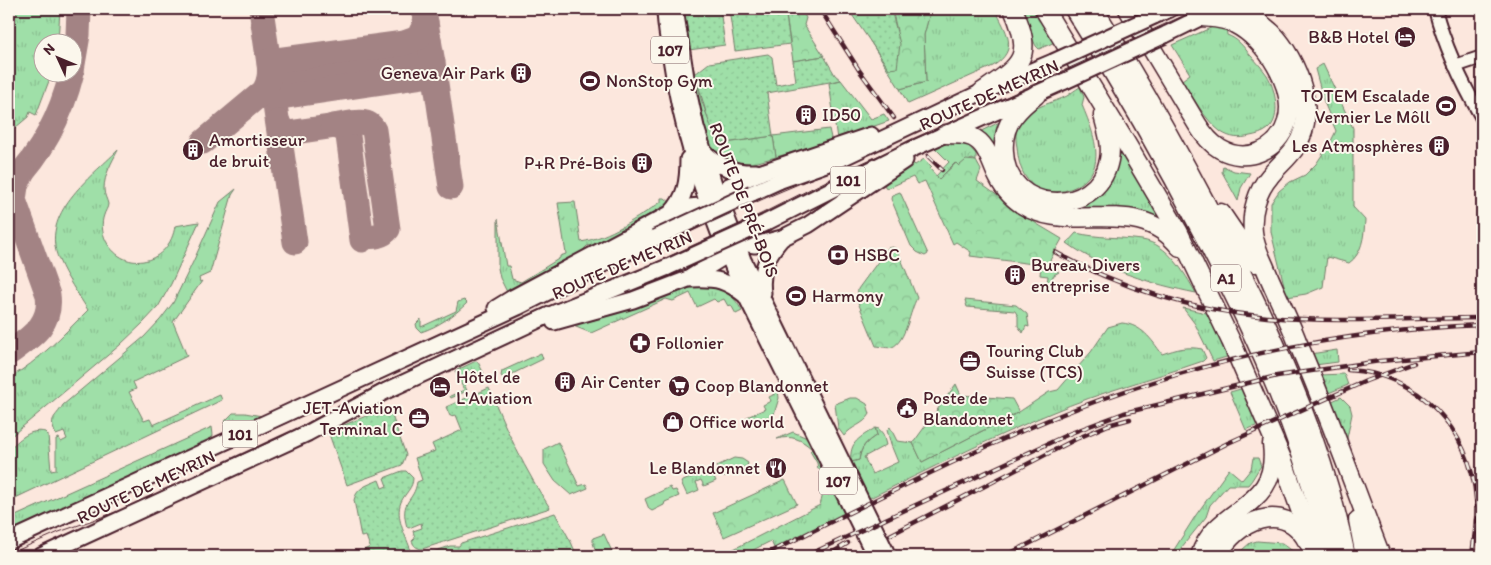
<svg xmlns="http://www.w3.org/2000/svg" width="1491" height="565" viewBox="0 0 1491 565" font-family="Itim,sans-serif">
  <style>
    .grass { fill: url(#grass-tufts); stroke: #747f6a }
    .forest { fill: url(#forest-crowns); stroke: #747f6a }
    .garden { fill: url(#garden-dots); stroke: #747f6a }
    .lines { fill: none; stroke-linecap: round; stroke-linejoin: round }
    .taxiway { stroke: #a38384; stroke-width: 25 }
    .tertiary-casing { stroke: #4a1f2b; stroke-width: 16 }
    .primary-casing { stroke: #4a1f2b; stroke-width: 19 }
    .motorway-casing { stroke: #4a1f2b; stroke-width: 21 }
    .tertiary { stroke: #fbf7ec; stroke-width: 12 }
    .primary { stroke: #fbf7ec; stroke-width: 15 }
    .motorway { stroke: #fbf7ec; stroke-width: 18 }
    .tram { stroke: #4a1f2b; stroke-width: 1 }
    .rail-casing { stroke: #4a1f2b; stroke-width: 4.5 }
    .rail { stroke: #fbf7ec; stroke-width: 2.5; stroke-dasharray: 8; stroke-linecap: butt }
    .primary-bridge-casing { stroke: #4a1f2b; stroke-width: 19; stroke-linecap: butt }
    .primary-bridge { stroke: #fbf7ec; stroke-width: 15 }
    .labels { text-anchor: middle; stroke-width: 4; stroke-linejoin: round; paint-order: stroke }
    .shield { fill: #fbf7ec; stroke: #7f6065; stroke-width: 1 }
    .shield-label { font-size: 16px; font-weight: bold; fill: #4a1f2b }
    .poi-label { font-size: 18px; fill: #4a1f2b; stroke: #fbf7ec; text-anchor: start }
    .street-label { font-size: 18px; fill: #4a1f2b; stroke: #fbf7ec }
  </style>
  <defs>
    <pattern id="grass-tufts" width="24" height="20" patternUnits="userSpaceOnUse" patternTransform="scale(1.25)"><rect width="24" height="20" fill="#9fdfa8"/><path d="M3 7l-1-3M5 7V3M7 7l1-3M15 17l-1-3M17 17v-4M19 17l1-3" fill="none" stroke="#8abf91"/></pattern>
    <pattern id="forest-crowns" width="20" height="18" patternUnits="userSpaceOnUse" patternTransform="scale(1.25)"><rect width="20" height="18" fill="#9fdfa8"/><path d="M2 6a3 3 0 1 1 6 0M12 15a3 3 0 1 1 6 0" fill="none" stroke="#8abf91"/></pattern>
    <pattern id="garden-dots" width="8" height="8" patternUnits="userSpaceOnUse" patternTransform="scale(1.25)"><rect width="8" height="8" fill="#9fdfa8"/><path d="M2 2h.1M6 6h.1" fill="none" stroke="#8abf91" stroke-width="1.8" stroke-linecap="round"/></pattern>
  </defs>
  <rect width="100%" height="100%" fill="#fce7dd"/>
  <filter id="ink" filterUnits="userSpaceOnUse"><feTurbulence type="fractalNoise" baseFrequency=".02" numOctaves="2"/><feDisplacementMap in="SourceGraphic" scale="10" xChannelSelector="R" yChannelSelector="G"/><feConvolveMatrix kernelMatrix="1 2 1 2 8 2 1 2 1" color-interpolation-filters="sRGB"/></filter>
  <g filter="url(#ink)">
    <!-- grass -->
    <g class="grass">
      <path d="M9,9h51l-2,33h-16v30l10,1 -16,42 -6,-3 -2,5 -19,16z"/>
      <path d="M931,9h64c11,23 25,40 -2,57l-85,38 -8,-15 26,-7 -2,-47z"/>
      <path d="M1018,9h17l20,33 -16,7 -3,-3z"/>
      <path d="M1215,26h11l1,9c11,4 16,11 23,20 6,6 12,13 17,20 8,13 15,43 1,54 -5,4 -12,6 -18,7 -10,3 -20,2 -29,-4 -17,-13 -28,-35 -39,-52l8,-6 -18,-29z"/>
      <path d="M1323,64l30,64v79l12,13c-1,17 -3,34 -16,43l-22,-6 -4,30 -17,7 -19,3 -16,-65v-29l8,-12 11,-9 15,-7 11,-11 14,-21 6,-12 -12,-29 -9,-33z"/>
      <path d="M841,80l30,39 13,-5 5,7 -52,18 -8,-56z"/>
      <path d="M1080,87l4,10 -2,8c7,17 17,40 13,59 -6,27 -52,39 -68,15 -7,-9 -9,-21 -10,-32 -2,-11 -2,-20 6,-29 10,-12 30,-15 44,-22 4,-3 8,-6 13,-9z"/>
      <path d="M1008,118c-7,13 -10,26 -7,41 11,70 114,62 112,-17l4,-1 50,84 -2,2c-10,-6 -20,-12 -31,-14 -34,-6 -71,7 -103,-9 -34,-16 -29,-50 -56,-70z"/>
      <path d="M829,129l2,9 -2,4 -53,15 -3,-21z"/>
      <path d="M953,142l13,1 10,11v7l-4,-2 -13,7 -4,-3 -16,16 -3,-3 13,-14 -14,-14 9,-4z"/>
      <path d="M118,150c-6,12 -14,25 -14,39 0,6 3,10 4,15 0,4 -3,7 -4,11 -3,8 -2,18 2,26 19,35 64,22 69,-15l24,-4 -28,62 -13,23 -15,16 -23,22 -111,93v-60c30,-17 54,-43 79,-68 -10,-16 -22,-33 -29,-50 -20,-46 31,-82 59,-110z"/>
      <path d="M1223,166l11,5 16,2 -9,15 -3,13 -16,-29z"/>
      <path d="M236,189l-4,6 -22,78 -11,5 1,4 2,-1 -29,41 14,34 -54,26 3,7 -7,3 15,29 6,-2 3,6 67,-30 2,5 -213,101v-52c10,-9 21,-21 36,-17l3,3 3,36 5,-1v-31l3,-1 2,4 6,-3 -3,-7 -8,3c-8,-18 -1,-16 7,-30l81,-68 16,-17 13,-17 20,-41 27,-60z"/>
      <path d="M900,192l28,62 -3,2 -8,-4 -6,-6 -20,-47 1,-4z"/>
      <path d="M661,198h4l6,5 -7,7 -2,-3 -63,37 -12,2 -8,8 -72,38 -7,-14 -2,-10v-49l8,47h3l3,13 9,3 39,-24v-2l6,-2 -8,-51 17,-1 6,40c29,-5 56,-24 80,-40z"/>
      <path d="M1076,233c22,5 44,4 66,7 26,4 42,32 54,53 -44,-9 -92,-23 -129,-50z"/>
      <path d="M711,284c15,6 24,13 31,27l-6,3 -5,-9 -3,1 -4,-7 -7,3 -3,-3 -17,8 -7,-14 -17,8 -7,-2 -75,34 -20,-8 129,-40z"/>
      <path d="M464,300l3,3c-12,12 -30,24 -46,29l-4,-4 -1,-4 5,-5v8l35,-16 2,-9z"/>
      <path d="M965,300l51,5 11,9 2,13 -3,-1 -3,7 -5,-7v-10l-3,-5 -48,-4z"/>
      <path d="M1183,308l28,6 19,42 -17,5 -18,-37z"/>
      <path d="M1122,323c20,2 29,16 40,31 15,-5 25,-8 40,-5l4,9 -3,3c-51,18 -103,31 -152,52 -62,26 -122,56 -183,86l-18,-34 1,-3 8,-2c2,-13 7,-18 18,-25l-2,-7 4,1 4,5 3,11 -22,12 8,17 26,-12 -7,-17 -4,-15 3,-3 7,14 16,2 9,19 97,-50 30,-20 9,-2 33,-38 17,-25z"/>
      <path d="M1337,350l1,12 -23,3 -5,-11z"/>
      <path d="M541,353l2,6 -39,19 -3,-2 1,-5z"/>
      <path d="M476,361l2,1 6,12 -20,9 3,8 -16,7 -1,-2 14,-6 -9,-19z"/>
      <path d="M1344,374l4,11 -22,9 -7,-19z"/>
      <path d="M1244,388l14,37 -12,5 -16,-38z"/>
      <path d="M775,389l3,1 1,8 -5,16 -24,11 -3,-8 18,-8 -2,-4 8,-4 -2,-4 4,-2z"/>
      <path d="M1341,397l9,9 2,8 -6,29 -16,-41z"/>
      <path d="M233,413h12l17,3 2,2 -33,14 -5,-3 -2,-7z"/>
      <path d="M212,427l1,8 -3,7 -201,94v-17z"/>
      <path d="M793,432l12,5 7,9 32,67 -70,35 -3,-7 -30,15h-21l100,-51c4,-12 4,-23 1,-35l-3,-1 -1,-6 -7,-12 2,-2c-11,-10 -20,-14 -35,-10z"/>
      <path d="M558,442l21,44 7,-2 2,4 -17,7 -16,-14 -11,-17v-15z"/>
      <path d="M734,458l8,1 6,4 -1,3 -24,11 -6,-11z"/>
      <path d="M1253,458h5l3,8c-5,6 -8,14 -13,19h-20l-18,20 -4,12 -29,36v3h-7l26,-41 33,-46 13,11 9,-11z"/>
      <path d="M710,469l6,12 -12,5 -3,-6 -5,2 3,8 -12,5 -6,-13z"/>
      <path d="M670,487l2,4 4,-1 3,6 -14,6 -1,3 -12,6 -3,-2 -4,-10z"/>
      <path d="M604,534l10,22h-16l-1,-1 -4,-12v-5z"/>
      <path d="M1257,541l25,2 17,13h-64l15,-13z"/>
    </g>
    <!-- forest -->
    <g class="forest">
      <path d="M785,9h16l5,9 -2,7 20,31 -31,5z"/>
      <path d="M892,9h39l-7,26 2,47 -26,7 -30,-48 27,-10z"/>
      <path d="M689,50l13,52 16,42 55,-8 3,21 -29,8 -17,-1 -15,-11 -7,-12 -4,-13z"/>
      <path d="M924,159l8,8 -2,2 9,10 17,-16 3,3 7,-6 10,1 5,9 -4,11 60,43 25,15 -13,23 4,7 6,3 -5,3 -7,11 1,-10 -8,-1 1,-10 -71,-9 1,-4 -15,-10 -3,2 -28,-63 -8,3 -4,-7 -27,12 -3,-8 29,-19 3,3z"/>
      <path d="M892,247l5,2 20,49c-7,12 -11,44 -25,49 -4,2 -11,-1 -16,-1l-19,-46 1,-11 30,-41z"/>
      <path d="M956,384l5,11 51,4 7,13 -97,50 -9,-19z"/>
      <path d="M850,398h7l10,6 3,10c-6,11 -19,12 -26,22l-6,-8 -3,-24z"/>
      <path d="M875,428l2,7c-11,7 -16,11 -18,25l-8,2c-2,-21 9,-24 24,-34z"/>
      <path d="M785,480l12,24 -73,33 -11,-24z"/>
    </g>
    <!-- garden -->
    <g class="garden">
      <path d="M684,9h36l5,36 -36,5z"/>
      <path d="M729,9h56l5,35 -55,7z"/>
      <path d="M848,9h43l9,35 -3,24 -8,1z"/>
      <path d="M768,54l4,3 4,28 20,-4 -3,-20 31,-5 11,19 6,5 -74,13 6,43 -55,8 -10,-25 -13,-45 14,-11z"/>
      <path d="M489,388c17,42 36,82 61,120l-128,41c-6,-1 -8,-3 -10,-8l3,-3 -2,-7 9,-3 -1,-5 -12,5 -2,-1c-8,-28 7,-24 10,-45l5,-2 -7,-22 20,-7 -3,-7 30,-14 -6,-15 -6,1 -4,-9z"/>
      <path d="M378,411l2,5 11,-3 15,42 -4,10 -55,20 -18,-51 13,-8z"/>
      <path d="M402,471h4l7,7c0,10 -8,15 -12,24 -6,15 4,32 9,46l-1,4 -4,4h-39l-2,-6 6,-3 -4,-11 -5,1 -7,-37c3,-13 14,-15 25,-20l3,8 5,-2 -3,-8z"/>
      <path d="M555,513l16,29 6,14h-156l29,-10h9l2,-3z"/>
    </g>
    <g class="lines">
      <!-- taxiway -->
      <g class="taxiway">
        <path d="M261,9l34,233"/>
        <path d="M433,63l18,124"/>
        <path d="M72,70l6,-35 1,-26"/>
        <path d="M272,80l138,-20c12,-4 16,-10 19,-21"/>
        <path d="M274,98l150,-22 6,-5 3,-8 -8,-46"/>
        <path d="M278,122l4,8 6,3 48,-7 9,4 3,6 14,104"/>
        <path d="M333,126c13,-1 34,-10 41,4l14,99c-5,7 -16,9 -24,6l-3,-5"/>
        <path d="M203,142l61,-51c6,-10 6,-18 5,-30l135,-18 14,-5 8,-16"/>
        <path d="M12,183c30,-30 50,-70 60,-111"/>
        <path d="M9,353c22,-16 43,-28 39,-58l-34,-95 2,-14 7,-15"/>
      </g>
      <!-- tertiary casing -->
      <g class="tertiary-casing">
        <g id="tertiary">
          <path d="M1435,9c10,39 27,74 47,109"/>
          <path d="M1455,66l27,-9"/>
        </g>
      </g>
      <!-- primary casing -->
      <g class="primary-casing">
        <g id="primary">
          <path d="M665,9c0,16 4,33 6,49 12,84 40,162 75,238l129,260"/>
          <path d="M675,9l13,81 8,37 18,57 14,37 15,39 21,42 124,254"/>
          <path d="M1154,16l16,-7"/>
          <path d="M1165,35l53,-26"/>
          <path d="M703,151c15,16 31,22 53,21"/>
          <path d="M752,193l29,-13 59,-21 142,-67 71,-30"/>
          <path d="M715,204l3,-8 11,-10 33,-14 109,-37"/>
          <path d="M671,213c15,-16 17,-32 17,-54"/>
          <path d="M765,223l147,-74 153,-68"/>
          <path d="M730,239l6,3 19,3 27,-7 26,-13 97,-65"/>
          <path d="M692,279c25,-1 34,1 54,17"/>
          <path d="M763,293c-3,-23 4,-38 19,-55"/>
          <path d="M496,308l18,-11 165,-88c13,-3 26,-5 38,1"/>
          <path d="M554,322l79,-22 55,-21 34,-21 5,-6 3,-8"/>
          <path d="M9,541l509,-234 137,-69"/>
          <path d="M41,556l267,-123 78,-42 161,-75 121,-49"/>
        </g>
      </g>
      <!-- motorway casing -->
      <g class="motorway-casing">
        <g id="motorway">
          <path d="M1044,9l82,134 52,88 53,110 52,120 19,54 11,41"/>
          <path d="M1074,9c47,74 90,149 130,227 53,102 102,207 125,320"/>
          <path d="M1094,9c52,83 100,169 144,257 46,92 88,189 108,290"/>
          <path d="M1128,9l69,115c6,10 13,19 23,25 26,15 58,2 67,-27 10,-35 -22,-83 -52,-98 -10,-6 -22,-6 -33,-7"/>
          <path d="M1243,9c9,8 20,16 29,24 26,27 47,81 23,115 -7,10 -17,18 -25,28 -13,15 -19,36 -17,56 1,12 6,22 11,33 10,25 23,50 33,76 31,71 56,143 84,215"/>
          <path d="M982,92c39,-27 53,-34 31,-83"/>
          <path d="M1036,95c-8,6 -16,13 -22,21 -8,10 -11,24 -10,36 2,62 93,68 105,8 3,-15 -2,-30 -6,-45"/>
          <path d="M945,134c9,0 19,0 27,3 16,7 19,27 26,40 7,14 18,25 32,32 51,23 108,-14 150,38"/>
          <path d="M1221,213l34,50"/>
          <path d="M1358,520l7,36"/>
          <path d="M1200,556c16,-52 81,-45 72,-112"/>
          <path d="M1218,556c16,-35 67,-57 89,-15"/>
        </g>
      </g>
      <!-- tertiary -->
      <use href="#tertiary" class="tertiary"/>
      <!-- primary -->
      <use href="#primary" class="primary"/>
      <!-- motorway -->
      <use href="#motorway" class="motorway"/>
      <!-- tram -->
      <g class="tram">
        <path d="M574,289c85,-43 170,-84 259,-119"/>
        <path d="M68,523l275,-126"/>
        <path d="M9,554l50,-22 57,-20 165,-75 97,-52 176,-81 79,-31 128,-59 97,-49 340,-156"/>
      </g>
      <!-- rail casing -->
      <g class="rail-casing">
        <g id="rail">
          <path d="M820,9l39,61 35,48"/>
          <path d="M928,156l14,14"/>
          <path d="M1055,252c65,36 138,58 212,65 71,6 143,1 215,1"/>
          <path d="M1348,370c70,3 123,60 128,129 2,19 -2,38 -4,57"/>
          <path d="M890,535l186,-96 32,-14 22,-6"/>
          <path d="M762,556c104,-51 208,-106 316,-148 129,-49 267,-78 404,-83"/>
          <path d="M806,556l265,-123 53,-20 153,-37 103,-15 102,-9"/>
          <path d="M827,556l21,-13"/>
          <path d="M1005,556l223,-113 138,-62 48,-18"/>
        </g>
      </g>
      <!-- rail -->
      <use href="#rail" class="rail"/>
      <!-- primary-bridge casing -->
      <g class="primary-bridge-casing">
        <g id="primary-bridge">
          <path d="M1053,62l101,-46"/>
          <path d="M1065,81l100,-46"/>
          <path d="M655,238l97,-45"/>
          <path d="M668,267l97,-44"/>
        </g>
      </g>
      <!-- primary-bridge -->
      <use href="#primary-bridge" class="primary-bridge"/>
    </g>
  </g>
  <!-- icons -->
  <defs>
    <g id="hotel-disc" transform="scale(1.125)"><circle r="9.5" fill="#4a1f2b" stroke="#fbf7ec"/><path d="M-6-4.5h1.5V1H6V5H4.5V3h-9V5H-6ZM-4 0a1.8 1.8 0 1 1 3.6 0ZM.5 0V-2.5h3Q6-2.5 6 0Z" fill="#fff"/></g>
    <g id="building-disc" transform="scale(1.125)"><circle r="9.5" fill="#4a1f2b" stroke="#fbf7ec"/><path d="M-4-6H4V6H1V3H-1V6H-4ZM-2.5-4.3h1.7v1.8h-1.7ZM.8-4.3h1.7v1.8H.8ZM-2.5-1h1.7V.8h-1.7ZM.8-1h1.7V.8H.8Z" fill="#fff"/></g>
    <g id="stadium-disc" transform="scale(1.125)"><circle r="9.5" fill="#4a1f2b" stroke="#fbf7ec"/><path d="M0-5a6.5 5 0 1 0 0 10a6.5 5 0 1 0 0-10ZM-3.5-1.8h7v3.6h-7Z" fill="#fff"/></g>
    <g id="bank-disc" transform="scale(1.125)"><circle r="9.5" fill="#4a1f2b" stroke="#fbf7ec"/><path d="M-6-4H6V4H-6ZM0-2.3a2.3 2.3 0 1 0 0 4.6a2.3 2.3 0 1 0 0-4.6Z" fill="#fff"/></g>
    <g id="pharmacy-disc" transform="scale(1.125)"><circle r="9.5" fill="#4a1f2b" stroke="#fbf7ec"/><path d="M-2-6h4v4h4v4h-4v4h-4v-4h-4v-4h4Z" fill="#fff"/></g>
    <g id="office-disc" transform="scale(1.125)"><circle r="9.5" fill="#4a1f2b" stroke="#fbf7ec"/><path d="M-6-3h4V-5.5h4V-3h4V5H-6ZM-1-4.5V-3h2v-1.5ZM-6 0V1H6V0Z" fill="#fff"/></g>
    <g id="supermarket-disc" transform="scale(1.125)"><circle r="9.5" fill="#4a1f2b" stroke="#fbf7ec"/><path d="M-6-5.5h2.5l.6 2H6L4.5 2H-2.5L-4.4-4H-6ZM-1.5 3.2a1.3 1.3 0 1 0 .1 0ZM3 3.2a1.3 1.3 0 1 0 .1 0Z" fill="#fff"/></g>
    <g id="civic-disc" transform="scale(1.125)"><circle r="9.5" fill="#4a1f2b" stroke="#fbf7ec"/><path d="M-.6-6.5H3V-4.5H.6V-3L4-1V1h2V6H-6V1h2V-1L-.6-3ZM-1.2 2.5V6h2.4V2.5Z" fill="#fff"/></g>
    <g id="shop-disc" transform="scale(1.125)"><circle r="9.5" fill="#4a1f2b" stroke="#fbf7ec"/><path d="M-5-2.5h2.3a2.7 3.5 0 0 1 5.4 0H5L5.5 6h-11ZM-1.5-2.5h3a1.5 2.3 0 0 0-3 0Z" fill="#fff"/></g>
    <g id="restaurant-disc" transform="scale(1.125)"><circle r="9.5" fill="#4a1f2b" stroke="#fbf7ec"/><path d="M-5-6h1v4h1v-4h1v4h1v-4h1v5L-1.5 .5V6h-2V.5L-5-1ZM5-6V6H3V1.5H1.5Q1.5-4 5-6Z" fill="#fff"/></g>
  </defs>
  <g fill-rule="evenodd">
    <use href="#hotel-disc" x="1405" y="37"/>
    <use href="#building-disc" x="521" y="73"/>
    <use href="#stadium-disc" x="590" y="81"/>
    <use href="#stadium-disc" x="1446" y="106"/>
    <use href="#building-disc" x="806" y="115"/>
    <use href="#building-disc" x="1439" y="146"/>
    <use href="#building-disc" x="193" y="150"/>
    <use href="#building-disc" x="642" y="163"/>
    <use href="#bank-disc" x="838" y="255"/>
    <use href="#building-disc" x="1015" y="275"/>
    <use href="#stadium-disc" x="796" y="296"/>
    <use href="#pharmacy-disc" x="640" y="343"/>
    <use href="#office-disc" x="970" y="361"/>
    <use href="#building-disc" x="565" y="382"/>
    <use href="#supermarket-disc" x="679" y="386"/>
    <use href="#hotel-disc" x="440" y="387"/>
    <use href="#civic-disc" x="907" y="408"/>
    <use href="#office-disc" x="419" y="418"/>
    <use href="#shop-disc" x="673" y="422"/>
    <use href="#restaurant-disc" x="776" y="468"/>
  </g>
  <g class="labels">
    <!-- shield labels -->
    <g class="shield">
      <rect x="651" y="36.5" width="38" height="27" rx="4"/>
      <rect x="830.5" y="166.5" width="35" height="27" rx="4"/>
      <rect x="1211" y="264.5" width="30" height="27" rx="4"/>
      <rect x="222.5" y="420.5" width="35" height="27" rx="4"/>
      <rect x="819" y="467.5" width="38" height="27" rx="4"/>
    </g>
    <g class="shield-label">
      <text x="670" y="56">107</text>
      <text x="848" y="186">101</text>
      <text x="1226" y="284">A1</text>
      <text x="240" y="440">101</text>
      <text x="838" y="487">107</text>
    </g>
    <!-- poi labels -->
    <g class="poi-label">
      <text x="1389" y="43" text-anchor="end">B&amp;B Hotel</text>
      <text x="505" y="79" text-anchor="end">Geneva Air Park</text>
      <text x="606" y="87">NonStop Gym</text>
      <text x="1430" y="102" text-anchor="end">TOTEM Escalade<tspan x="1430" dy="21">Vernier Le Môll</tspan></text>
      <text x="822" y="121">ID50</text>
      <text x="209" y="146">Amortisseur<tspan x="209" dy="21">de bruit</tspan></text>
      <text x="1423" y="152" text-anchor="end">Les Atmosphères</text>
      <text x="626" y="169" text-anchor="end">P+R Pré-Bois</text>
      <text x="854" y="261">HSBC</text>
      <text x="1031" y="271">Bureau Divers<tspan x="1031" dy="21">entreprise</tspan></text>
      <text x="812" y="302">Harmony</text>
      <text x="656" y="349">Follonier</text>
      <text x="986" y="357">Touring Club<tspan x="986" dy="21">Suisse (TCS)</tspan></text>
      <text x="456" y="383">Hôtel de<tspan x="456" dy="21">L'Aviation</tspan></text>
      <text x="581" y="388">Air Center</text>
      <text x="695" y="392">Coop Blandonnet</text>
      <text x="923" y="404">Poste de<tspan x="923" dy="21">Blandonnet</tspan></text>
      <text x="403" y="414" text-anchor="end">JET-Aviation<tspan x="403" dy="21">Terminal C</tspan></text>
      <text x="689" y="428">Office world</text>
      <text x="760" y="474" text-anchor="end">Le Blandonnet</text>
    </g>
    <!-- street labels -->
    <g class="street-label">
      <text transform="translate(989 95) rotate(-24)" y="6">ROUTE DE MEYRIN</text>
      <text transform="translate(744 200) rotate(69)" y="6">ROUTE DE PRÉ-BOIS</text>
      <text transform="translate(622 265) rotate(-23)" y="6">ROUTE DE MEYRIN</text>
      <text transform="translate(146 487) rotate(-25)" y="6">ROUTE DE MEYRIN</text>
    </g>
  </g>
  <!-- margin -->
  <rect width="1491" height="565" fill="none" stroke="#fbf7ec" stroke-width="30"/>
  <rect x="15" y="15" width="1461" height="535" fill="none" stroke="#4a1f2b" stroke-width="2" filter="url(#ink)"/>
  <!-- north arrow -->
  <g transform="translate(58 58) rotate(314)"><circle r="24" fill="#fbf7ec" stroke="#b4a19f"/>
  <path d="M0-4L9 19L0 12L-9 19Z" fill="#4a1f2b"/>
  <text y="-8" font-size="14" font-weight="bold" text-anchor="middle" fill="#4a1f2b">N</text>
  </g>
</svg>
